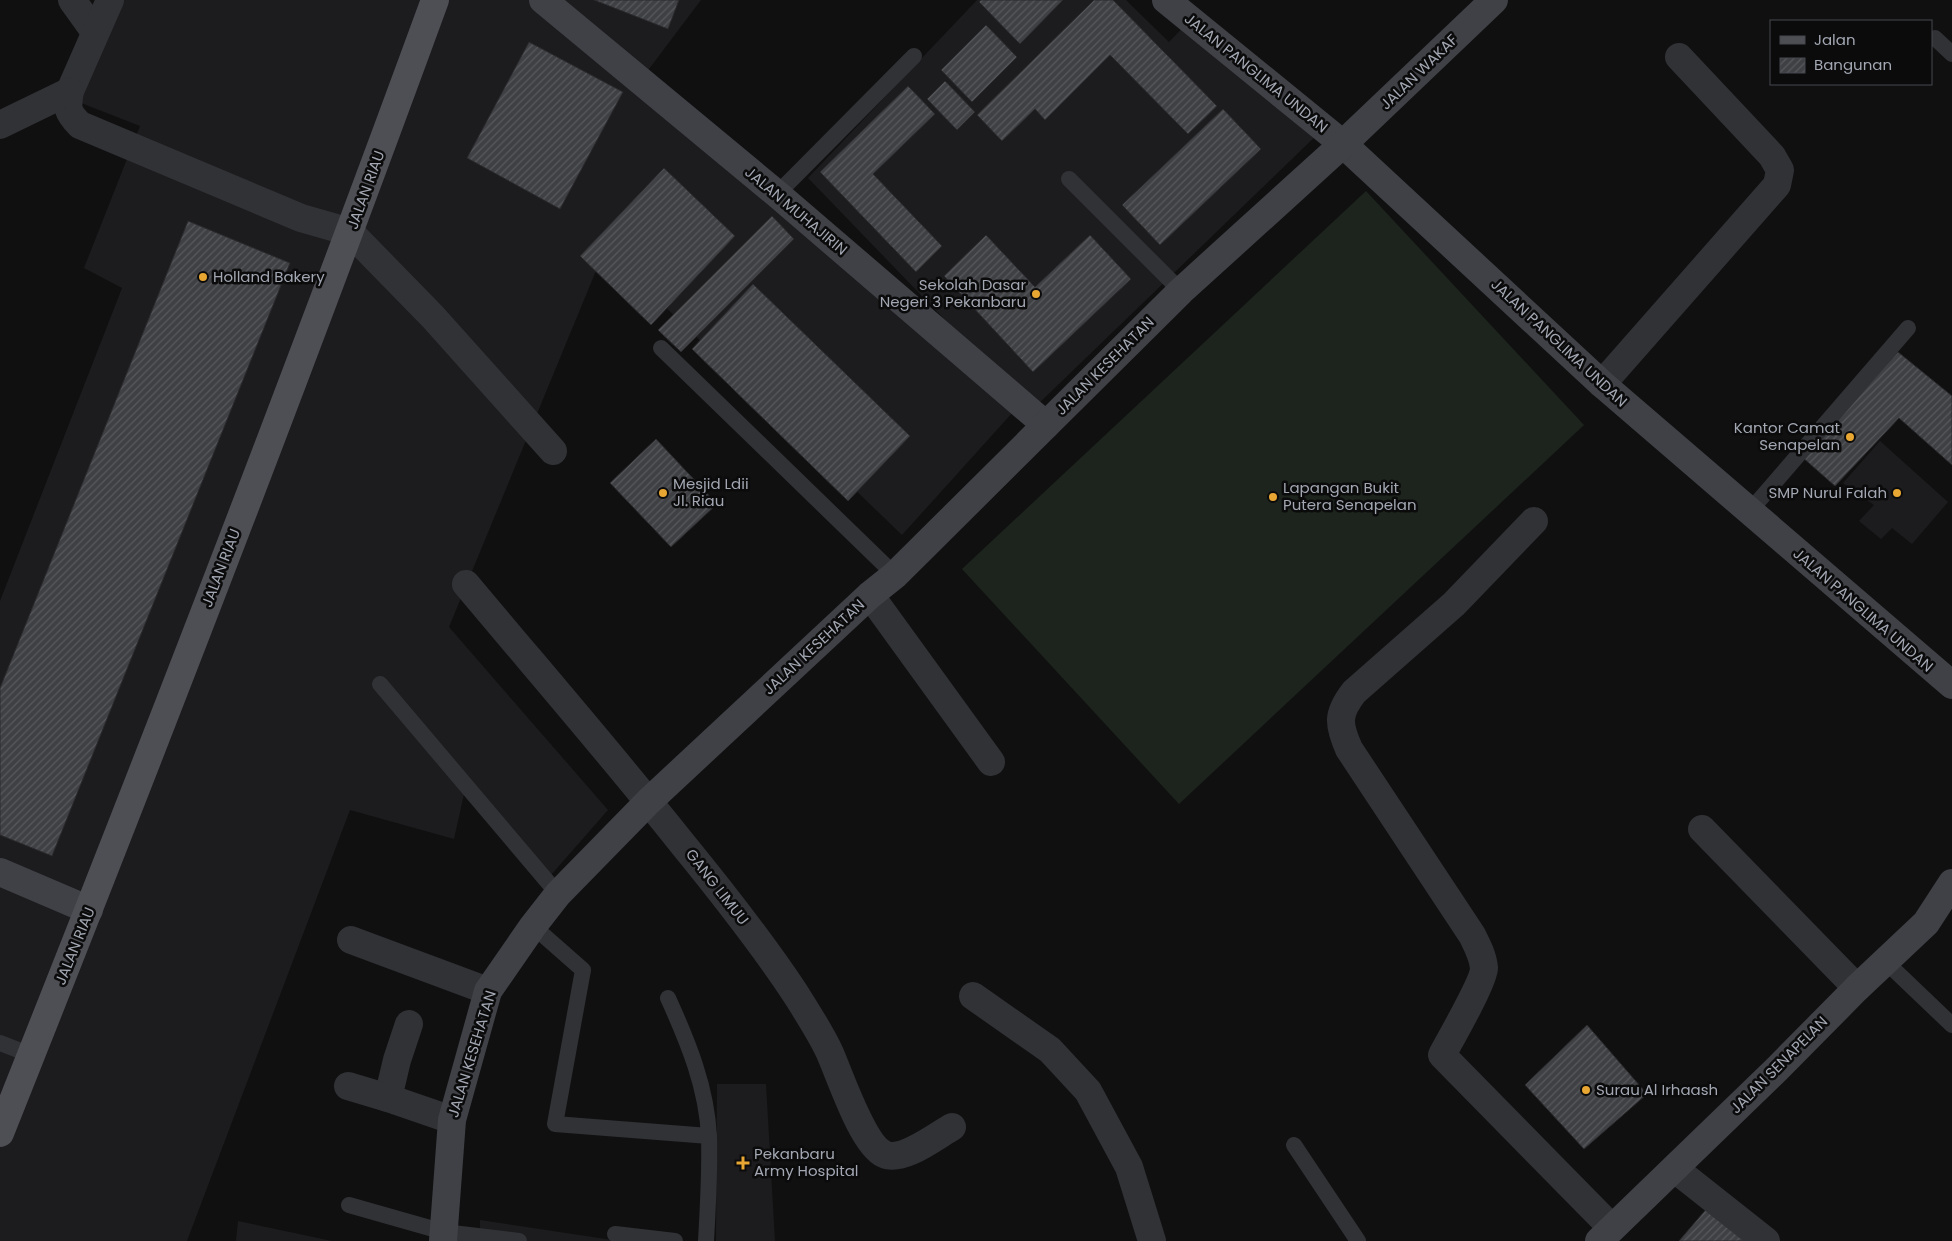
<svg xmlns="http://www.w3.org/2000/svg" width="1952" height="1241" viewBox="0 0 1952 1241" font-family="Poppins,sans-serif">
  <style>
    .built { fill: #1c1c1e }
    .garden { fill: #1d241d }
    .building { fill: url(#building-hatch); stroke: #2a2a2d }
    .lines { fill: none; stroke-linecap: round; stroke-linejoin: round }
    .lane { stroke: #313236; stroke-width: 16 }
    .street { stroke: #313236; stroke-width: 28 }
    .secondary { stroke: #3f4146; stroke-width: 28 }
    .primary { stroke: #4e4f55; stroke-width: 28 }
    .poi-dot { fill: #e8a732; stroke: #0b0b0c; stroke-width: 2 }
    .labels { text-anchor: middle; stroke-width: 5; stroke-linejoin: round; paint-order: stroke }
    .street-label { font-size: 15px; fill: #a2a7b2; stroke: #0b0b0c }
    .poi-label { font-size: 15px; fill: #a2a7b2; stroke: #0b0b0c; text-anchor: start }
  </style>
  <defs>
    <pattern id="building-hatch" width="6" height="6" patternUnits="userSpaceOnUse" patternTransform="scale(1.25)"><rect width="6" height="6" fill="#3f4044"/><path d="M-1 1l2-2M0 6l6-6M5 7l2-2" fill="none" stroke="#58595d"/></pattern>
  </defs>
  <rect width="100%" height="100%" fill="#101011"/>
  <!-- built -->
  <g class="built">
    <path d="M111,0h590l-55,73 376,329 -120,133 -297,-286 -156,378 159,183 -57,65 -87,-81 -10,45 -104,-29 -163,431h-187v-640l122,-313 -38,-20 56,-142 -69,-27z"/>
    <path d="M977,0h149l43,42 25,-26 126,116 -288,278 -224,-232z"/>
    <path d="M1880,441l68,61 -36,42 -20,-16 -11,11 -22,-18 15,-16 -31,-22z"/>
    <path d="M717,1084h49l9,157h-59z"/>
    <path d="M480,1220l139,21h-139z"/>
    <path d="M238,1221l94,20h-96z"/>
  </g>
  <!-- garden -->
  <path class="garden" d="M1366,191l218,234 -405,379 -217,-235z"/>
  <!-- building -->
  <g class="building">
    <path d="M594,0h85l-11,29z"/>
    <path d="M981,0h82l-43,44 -41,-42z"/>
    <path d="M1094,0h19l104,106 -29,28 -78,-79 -65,65 -10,-11 -33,32 -25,-26z"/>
    <path d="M986,25l31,32 -45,45 -31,-32z"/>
    <path d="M529,42l94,50 -63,117 -93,-51z"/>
    <path d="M945,81l30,31 -18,18 -30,-31z"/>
    <path d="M908,86l27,28 -62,60 69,72 -26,26 -96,-100z"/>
    <path d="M1223,109l38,40 -101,96 -38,-40z"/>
    <path d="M664,168l71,68 -84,89 -71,-69z"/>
    <path d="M772,216l22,23 -113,113 -23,-22z"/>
    <path d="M188,221l102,42 -238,593 -52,-21v-147z"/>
    <path d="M986,235l49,52 55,-52 41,44 -98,93 -89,-96z"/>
    <path d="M753,284l157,152 -62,65 -156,-152z"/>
    <path d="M1898,352l54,44v69l-53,-47 -64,68 -34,-30z"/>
    <path d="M656,439l61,65 -46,43 -61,-64z"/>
    <path d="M1587,1025l60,69 -63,55 -59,-64z"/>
    <path d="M1709,1206l41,35h-71z"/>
  </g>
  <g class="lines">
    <!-- lane -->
    <g class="lane">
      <path d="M1935,38l17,16"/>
      <path d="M1069,179l112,112"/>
      <path d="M777,194l137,-138"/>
      <path d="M661,348l234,227"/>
      <path d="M1749,512l159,-184"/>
      <path d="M380,684l178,210"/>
      <path d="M533,926l50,44 -28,154 154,12"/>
      <path d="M1886,962l66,63"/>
      <path d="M668,998c20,44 39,90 41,139 1,35 -1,70 -3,104"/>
      <path d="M0,1043l31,12"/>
      <path d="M1294,1145l64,96"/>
      <path d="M349,1205l95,27 75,9"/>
      <path d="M615,1234l60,7"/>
    </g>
    <!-- street -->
    <g class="street">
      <path d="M72,0l23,32"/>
      <path d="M110,0l-40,91c-3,18 -3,21 10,34l221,93 49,14 83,85 120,134"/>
      <path d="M0,125l70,-34"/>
      <path d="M1602,384l175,-199 3,-15 -8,-14 -93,-99"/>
      <path d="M1534,521l-80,83 -100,88c-17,22 -16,32 -5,57l123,186c5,10 11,21 12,33 0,13 -34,72 -42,87l170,173"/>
      <path d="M466,584c72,86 145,170 215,258 40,49 79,98 114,151 12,19 25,39 34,58 11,24 33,93 55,103 18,9 52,-18 68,-27"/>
      <path d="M870,595l121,167"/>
      <path d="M1702,829l155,159"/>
      <path d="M351,940l137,51"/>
      <path d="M973,996l77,54 38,41 41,76 23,74"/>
      <path d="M409,1024l-12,36 -9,38 64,22"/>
      <path d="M348,1086l40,12"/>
      <path d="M1675,1169l91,72"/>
    </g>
    <!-- secondary -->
    <g class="secondary">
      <path d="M543,0l234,194 269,231"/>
      <path d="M1166,0l177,144 259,240 350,301"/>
      <path d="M0,872l89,38"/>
      <path d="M443,1241l9,-121 36,-129 45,-65 25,-32 91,-93 221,-206 25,-20 286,-284 162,-147 151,-144"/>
      <path d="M1599,1241l178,-172 80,-81 69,-65 26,-40"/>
    </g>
    <!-- primary -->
    <path class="primary" d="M0,1133c150,-376 296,-753 435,-1133"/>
  </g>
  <!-- markers -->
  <g class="poi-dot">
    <circle cx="203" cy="277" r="5"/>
    <circle cx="1036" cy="294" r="5"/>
    <circle cx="1850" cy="437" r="5"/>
    <circle cx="663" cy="493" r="5"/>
    <circle cx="1897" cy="493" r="5"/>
    <circle cx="1273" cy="497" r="5"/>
    <circle cx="1586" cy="1090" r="5"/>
    <path d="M740.5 1155.5h5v5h5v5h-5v5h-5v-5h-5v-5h5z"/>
  </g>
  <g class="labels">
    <!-- street labels -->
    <g class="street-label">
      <text transform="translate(1419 72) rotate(-44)" y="5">JALAN WAKAF</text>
      <text transform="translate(1256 73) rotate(39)" y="5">JALAN PANGLIMA UNDAN</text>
      <text transform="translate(366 190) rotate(-70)" y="5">JALAN RIAU</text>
      <text transform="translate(796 211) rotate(40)" y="5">JALAN MUHAJIRIN</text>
      <text transform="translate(1559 343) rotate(43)" y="5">JALAN PANGLIMA UNDAN</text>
      <text transform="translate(1105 366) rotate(-45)" y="5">JALAN KESEHATAN</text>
      <text transform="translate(221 568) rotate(-69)" y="5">JALAN RIAU</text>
      <text transform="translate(1863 610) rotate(41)" y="5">JALAN PANGLIMA UNDAN</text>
      <text transform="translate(814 647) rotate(-43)" y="5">JALAN KESEHATAN</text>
      <text transform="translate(717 887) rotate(52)" y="5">GANG LIMUU</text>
      <text transform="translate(75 946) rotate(-68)" y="5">JALAN RIAU</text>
      <text transform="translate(472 1054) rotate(-73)" y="5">JALAN KESEHATAN</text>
      <text transform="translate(1779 1065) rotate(-45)" y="5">JALAN SENAPELAN</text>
    </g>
    <!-- poi labels -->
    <g class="poi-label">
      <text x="213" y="282">Holland Bakery</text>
      <text x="1026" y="290" text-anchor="end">Sekolah Dasar<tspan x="1026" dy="17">Negeri 3 Pekanbaru</tspan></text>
      <text x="1840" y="433" text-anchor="end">Kantor Camat<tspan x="1840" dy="17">Senapelan</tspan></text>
      <text x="673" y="489">Mesjid Ldii<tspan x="673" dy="17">Jl. Riau</tspan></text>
      <text x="1283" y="493">Lapangan Bukit<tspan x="1283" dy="17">Putera Senapelan</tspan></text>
      <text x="1887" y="498" text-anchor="end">SMP Nurul Falah</text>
      <text x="1596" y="1095">Surau Al Irhaash</text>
      <text x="754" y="1159">Pekanbaru<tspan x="754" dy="17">Army Hospital</tspan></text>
    </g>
  </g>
  <!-- legend -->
  <rect x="1770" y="20" width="162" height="65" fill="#0b0b0c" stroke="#47494e"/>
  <rect x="1780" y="36" width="25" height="8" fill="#4e4f55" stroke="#47494e"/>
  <text x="1814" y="45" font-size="15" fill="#a2a7b2">Jalan</text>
  <rect x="1780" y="58" width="25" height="15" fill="url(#building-hatch)" stroke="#47494e"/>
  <text x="1814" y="70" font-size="15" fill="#a2a7b2">Bangunan</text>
</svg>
